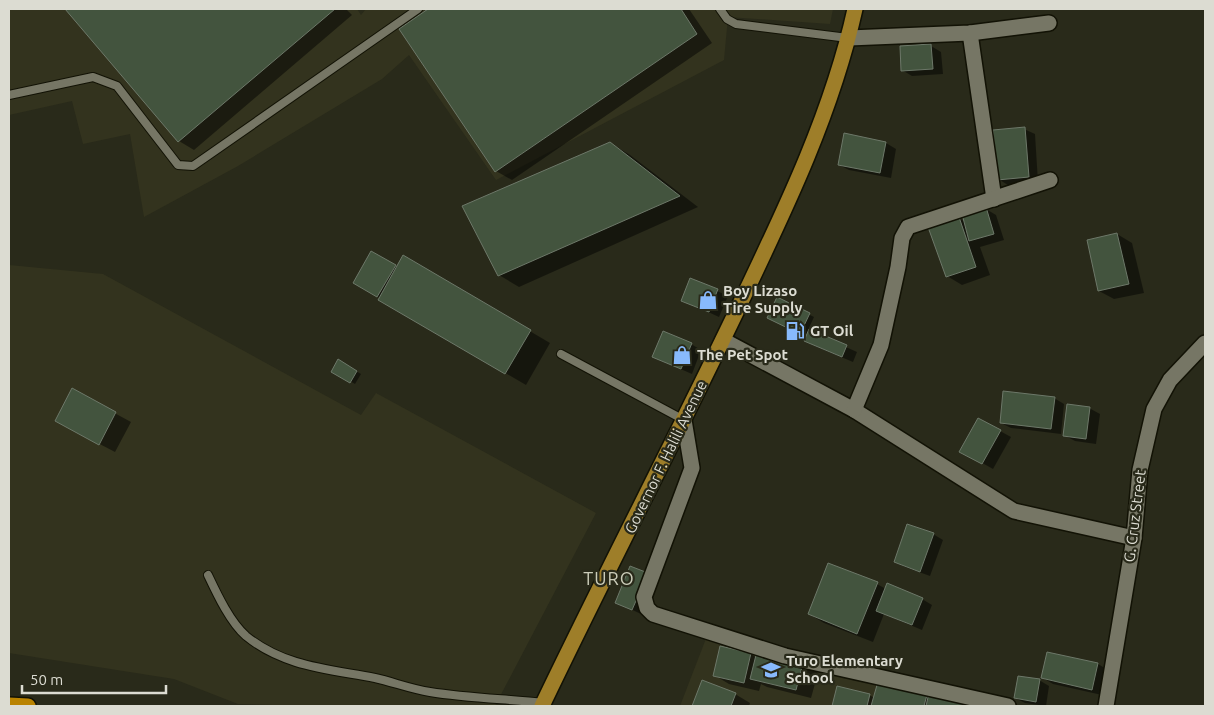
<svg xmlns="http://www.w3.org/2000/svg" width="1214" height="715" viewBox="0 0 1214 715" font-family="Ubuntu,sans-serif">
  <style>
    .built { fill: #33331e }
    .shadow { fill: #0007 }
    .building { fill: #43543e; stroke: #6d7869 }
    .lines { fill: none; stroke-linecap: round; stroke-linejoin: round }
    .service-casing { stroke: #121205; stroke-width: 10 }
    .minor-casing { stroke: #121205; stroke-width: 18 }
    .primary-casing { stroke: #121205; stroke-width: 18 }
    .motorway-casing { stroke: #121205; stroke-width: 18 }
    .service { stroke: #767665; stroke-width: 8 }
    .minor { stroke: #767665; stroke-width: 15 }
    .primary { stroke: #9e7e29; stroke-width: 15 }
    .motorway { stroke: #b98301; stroke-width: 15 }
    .labels { text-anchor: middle; stroke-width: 4.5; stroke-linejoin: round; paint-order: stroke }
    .poi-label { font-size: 15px; font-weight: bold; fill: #dcdcd2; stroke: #292a1a; text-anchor: start }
    .street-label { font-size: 15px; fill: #dcdcd2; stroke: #292a1a }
    .quarter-label { font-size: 18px; letter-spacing: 1px; fill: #cbccb9; stroke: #292a1a }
  </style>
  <rect width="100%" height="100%" fill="#292a1a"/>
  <!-- built -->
  <g class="built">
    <path d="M9,9h348l4,6 5,-6h467l-3,15 -102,-7 -4,43 -228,120 -87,-125 -27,24 -144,87 -94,51 -14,-83 -47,10 -11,-43 -63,14z"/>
    <path d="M9,265l94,9 258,141 15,-22 220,120 -101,193h-184l-73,-2 -64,-25 -165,-26z"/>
    <path d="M707,636l282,70h-309z"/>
  </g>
  <!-- shadow -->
  <g class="shadow">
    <path d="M67,9h279l6,6 -158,135 -15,-9z"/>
    <path d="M431,9h258l23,34 -200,137 -16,-9 -96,-141z"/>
    <path d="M931,46l10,6 2,22 -31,2 -10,-6z"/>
    <path d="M1024,129l11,5 3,48 -30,3 -10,-6z"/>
    <path d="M610,143l20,12 68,52 -179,80 -20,-12z"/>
    <path d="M886,143l10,6 -5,29 -42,-8 -10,-5z"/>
    <path d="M986,209l10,6 8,25 -24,7 10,28 -28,10 -15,-9 12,-58 6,4z"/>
    <path d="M1117,234l15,9 12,50 -30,6 -15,-8z"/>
    <path d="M372,253l26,15 6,-11 146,86 -24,42 -147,-86 1,-1 -26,-15z"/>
    <path d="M691,279l37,17 -9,21 -37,-17z"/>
    <path d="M778,299l36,18 -6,13 49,22 -4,10 -38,-16 -10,-6 2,-4 -34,-16z"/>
    <path d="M691,344l10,6 -9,24 -39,-17z"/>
    <path d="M339,361l22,13 -6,10 -22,-13z"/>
    <path d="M72,390l59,32 -16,30 -44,-23z"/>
    <path d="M1054,398l10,6 -3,30 -50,-6 -10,-5z"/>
    <path d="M1089,408l11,6 -4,30 -21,-3 -11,-6z"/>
    <path d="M978,419l33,18 -18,32 -32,-18z"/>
    <path d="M933,534l10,6 -13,36 -25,-9 -10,-5z"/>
    <path d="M658,580l-15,35 -27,-13z"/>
    <path d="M877,584l9,5 36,10 10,6 -10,25 -38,-16 -11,28 -49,-19 -15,-9z"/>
    <path d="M751,654l6,4 46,6 15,9 -7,25 -44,-11 -6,-3 -2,7 -30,-7 -15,-9z"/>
    <path d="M1048,654l50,10 10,6 -6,25 -49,-11 -10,-6z"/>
    <path d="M879,680l106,26h-152l5,-19 31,8 6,3z"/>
    <path d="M1039,680l10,6 -3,20 -21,-3 -10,-5z"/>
    <path d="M703,682l32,12 15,9 -1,3h-56z"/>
  </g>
  <!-- building -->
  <g class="building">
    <path d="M65,9h270l-157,133z"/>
    <path d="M428,9h253l16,25 -202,138 -96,-143z"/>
    <path d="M931,44l2,25 -32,2 -1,-25z"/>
    <path d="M1025,127l4,50 -32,3 -4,-50z"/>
    <path d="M844,133l42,9 -6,31 -42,-8z"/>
    <path d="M610,142l70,54 -182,80 -36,-70z"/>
    <path d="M986,207l8,27 -25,7 -7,-27z"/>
    <path d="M959,217l17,50 -30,10 -18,-50z"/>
    <path d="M1117,233l12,51 -31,7 -11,-51z"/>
    <path d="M371,251l25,14 -19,32 -24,-14z"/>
    <path d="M403,255l128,75 -26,44 -127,-74z"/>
    <path d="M690,278l28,11 -9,23 -28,-11z"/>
    <path d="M777,297l33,16 -10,21 -33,-16z"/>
    <path d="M809,329l38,16 -5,12 -38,-16z"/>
    <path d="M663,331l29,12 -11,26 -29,-12z"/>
    <path d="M338,359l19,12 -7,12 -19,-11z"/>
    <path d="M72,388l44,24 -17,33 -44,-24z"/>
    <path d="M1003,391l52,6 -4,32 -51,-6z"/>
    <path d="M1067,404l23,3 -4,32 -23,-3z"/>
    <path d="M978,418l23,12 -19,34 -23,-12z"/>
    <path d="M907,524l27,9 -14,39 -26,-10z"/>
    <path d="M828,563l50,19 -21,52 -49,-20z"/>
    <path d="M630,566l18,7 -16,37 -17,-7z"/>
    <path d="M887,583l36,15 -11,27 -36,-14z"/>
    <path d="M720,646l31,7 -7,30 -31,-7z"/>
    <path d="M757,651l46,12 -7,27 -46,-11z"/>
    <path d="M1047,652l51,11 -6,27 -51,-12z"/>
    <path d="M1018,676l22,3 -4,23 -22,-4z"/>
    <path d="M879,678l49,13 -4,15h-53z"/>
    <path d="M702,680l34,13 -5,13h-39z"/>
    <path d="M837,686l33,8 -3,12h-35z"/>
    <path d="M929,693l58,13h-61z"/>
  </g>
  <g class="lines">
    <!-- service casing -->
    <g class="service-casing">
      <g id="service">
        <path d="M720,9l7,10 9,5 112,14"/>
        <path d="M9,95l84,-18 24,9 61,79 15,1 225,-157"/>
        <path d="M561,354l123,66"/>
        <path d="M208,575c9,19 22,47 38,61 38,31 83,33 129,42 18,4 36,11 55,14 37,6 76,7 114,11"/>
      </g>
    </g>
    <!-- minor casing -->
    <g class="minor-casing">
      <g id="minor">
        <path d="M970,33l24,166"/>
        <path d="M849,38l121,-5 79,-10"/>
        <path d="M723,340l131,70 160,101 120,27"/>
        <path d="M854,410l27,-65 17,-78 4,-29 6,-11 142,-47"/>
        <path d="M684,420l8,48 -48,129 3,11 6,6 132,42 223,50"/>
        <path d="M1106,706l28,-168 6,-68 14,-61 16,-29 35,-37"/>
      </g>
    </g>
    <!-- primary casing -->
    <g class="primary-casing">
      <path id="primary" d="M542,706c64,-134 133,-266 197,-400 46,-96 93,-193 116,-297"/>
    </g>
    <!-- motorway casing -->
    <g class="motorway-casing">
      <path id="motorway" d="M9,705l19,1"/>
    </g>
    <!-- service -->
    <use href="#service" class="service"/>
    <!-- minor -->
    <use href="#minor" class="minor"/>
    <!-- primary -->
    <use href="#primary" class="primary"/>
    <!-- motorway -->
    <use href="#motorway" class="motorway"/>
  </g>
  <!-- icons -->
  <defs>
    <g id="shop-bare" transform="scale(1.5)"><path d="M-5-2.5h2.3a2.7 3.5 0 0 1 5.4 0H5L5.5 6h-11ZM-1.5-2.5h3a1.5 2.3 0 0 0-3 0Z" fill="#88bafc" stroke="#292a1a" stroke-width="2.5" paint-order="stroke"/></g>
    <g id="fuel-bare" transform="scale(1.5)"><path d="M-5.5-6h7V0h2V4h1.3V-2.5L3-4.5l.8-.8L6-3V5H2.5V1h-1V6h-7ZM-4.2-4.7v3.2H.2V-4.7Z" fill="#88bafc" stroke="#292a1a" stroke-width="2.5" paint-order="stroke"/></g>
    <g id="school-bare" transform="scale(1.5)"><path d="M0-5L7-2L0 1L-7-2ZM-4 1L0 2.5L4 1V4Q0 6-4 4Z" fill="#88bafc" stroke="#292a1a" stroke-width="2.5" paint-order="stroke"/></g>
  </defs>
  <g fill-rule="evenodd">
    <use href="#shop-bare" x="708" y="300"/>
    <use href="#fuel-bare" x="795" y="331"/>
    <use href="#shop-bare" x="682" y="355"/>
    <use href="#school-bare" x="771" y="670"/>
  </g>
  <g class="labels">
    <!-- poi labels -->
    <g class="poi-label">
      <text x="723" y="296">Boy Lizaso<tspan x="723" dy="17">Tire Supply</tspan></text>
      <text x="810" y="336">GT Oil</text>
      <text x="697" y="360">The Pet Spot</text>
      <text x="786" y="666">Turo Elementary<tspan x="786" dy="17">School</tspan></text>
    </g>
    <!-- street labels -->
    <g class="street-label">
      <text transform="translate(666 457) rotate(-64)" y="5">Governor F. Halili Avenue</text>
      <text transform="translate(1135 516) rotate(-83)" y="5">G. Cruz Street</text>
    </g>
    <!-- quarter labels -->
    <g class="quarter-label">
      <text x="609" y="585">TURO</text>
    </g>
  </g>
  <!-- border -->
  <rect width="1214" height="715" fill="none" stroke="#dcdcd2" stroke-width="20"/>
  <!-- scale -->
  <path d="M22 685v8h144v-8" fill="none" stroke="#dcdcd2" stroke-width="2.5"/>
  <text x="30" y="685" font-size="15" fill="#dcdcd2" stroke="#292a1a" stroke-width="4" paint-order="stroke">50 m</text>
</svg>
